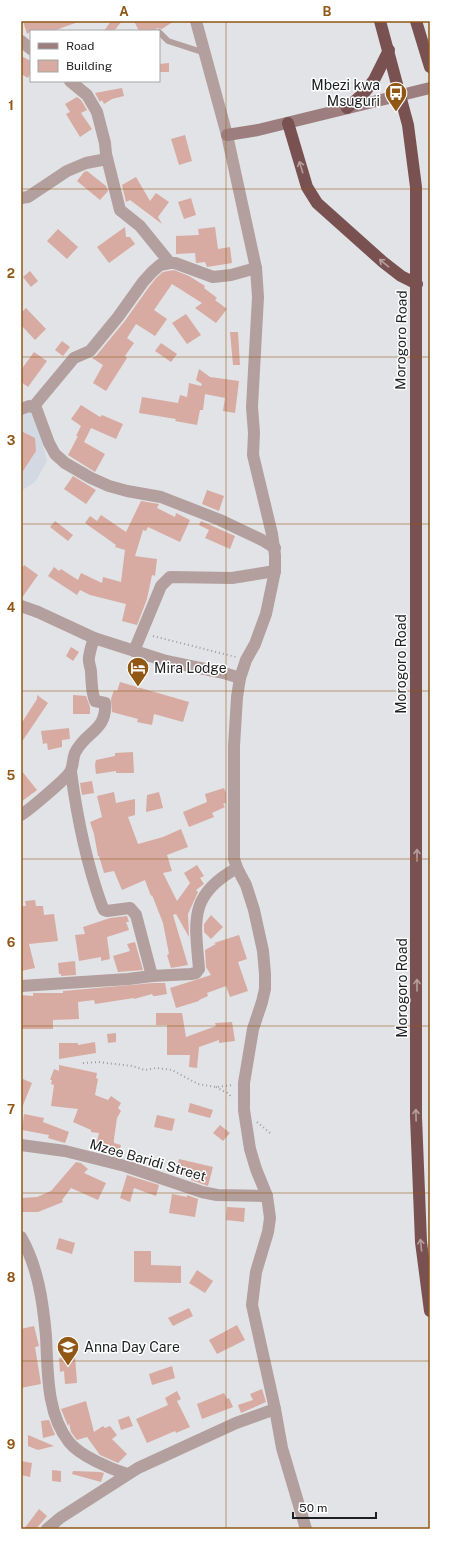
<svg xmlns="http://www.w3.org/2000/svg" width="451" height="1550" viewBox="0 0 451 1550" font-family="'Public Sans',sans-serif">
  <style>
    .built { fill: #d2d9e2 }
    .building { fill: #d7aba2 }
    .lines { fill: none; stroke-linecap: round; stroke-linejoin: round }
    .path { stroke: #9d9ea1; stroke-width: 2; stroke-dasharray: 1 3; stroke-linecap: butt }
    .lane { stroke: #b39f9e; stroke-width: 6 }
    .street { stroke: #b39f9e; stroke-width: 12 }
    .secondary { stroke: #9b7e7d; stroke-width: 12 }
    .highway { stroke: #7a5151; stroke-width: 12 }
    .oneway { stroke: #b69f9f }
    .grid { fill: none; stroke: #915714; stroke-width: 1; stroke-opacity: 0.55 }
    .labels { text-anchor: middle; stroke-width: 3; stroke-linejoin: round; paint-order: stroke }
    .poi-label { font-size: 14px; fill: #1e1f20; stroke: #fff; text-anchor: start }
    .street-label { font-size: 14px; fill: #1e1f20; stroke: #fff }
    .neatline { fill: none; stroke: #915714; stroke-width: 1.5 }
    .grid-label { font-size: 13px; text-anchor: middle; font-weight: bold; fill: #915714 }
  </style>
  <rect width="100%" height="100%" fill="#e1e3e6"/>
  <!-- built -->
  <path class="built" d="M29,409l9,17 9,35 -12,21 -14,9v-78z"/>
  <!-- building -->
  <g class="building">
    <path d="M23,21h54l1,1 -25,9h-22l-4,3z"/>
    <path d="M111,21h11l-8,10h-10z"/>
    <path d="M134,21h40l-12,8 -5,-1 -2,3h-16z"/>
    <path d="M21,56l10,5v12l-3,5 -7,-4z"/>
    <path d="M169,63v9h-10v-8z"/>
    <path d="M122,88l2,8 -12,3 -8,5 -2,-4 -2,2 -5,-9z"/>
    <path d="M77,97l4,3 6,10 -6,3 11,16 -12,8 -14,-23 4,-2 -5,-8z"/>
    <path d="M185,135l7,26 -13,4 -8,-26z"/>
    <path d="M87,171l19,15 2,5 -8,9 -23,-19 7,-9z"/>
    <path d="M136,177l14,24 6,-8 13,9 -11,15 4,7 -32,-24 -4,2 -4,-17z"/>
    <path d="M191,198l5,17 -12,4 -6,-17z"/>
    <path d="M125,227l1,10h4l5,7 -26,19 -12,-16z"/>
    <path d="M215,227l3,22 12,-2 2,16 -25,4 -2,-5 -9,1 -1,-10 -19,1v-18l23,-1 -1,-6z"/>
    <path d="M58,229l20,18 -11,12 -20,-18z"/>
    <path d="M174,270l15,6 16,10 -1,2 13,10 -2,2 12,9 -11,14 -21,-15 7,-5 -30,-19 -18,26 13,9 -12,17 -19,-12 -9,14 7,5 -9,13 2,2 -21,33 -13,-8 10,-18 -11,-7 4,-2 28,-34 25,-35 8,-10 6,-5z"/>
    <path d="M30,271l8,10 -7,6 -8,-10z"/>
    <path d="M26,308l20,21 -11,11 -14,-15v-12z"/>
    <path d="M186,314l15,21 -14,9 -15,-21z"/>
    <path d="M230,332h8l2,33h-7z"/>
    <path d="M62,341l8,6 -7,9 -8,-6z"/>
    <path d="M161,343l16,11 -6,8 -16,-11z"/>
    <path d="M34,352l13,9 -19,26 -7,-5v-12z"/>
    <path d="M199,369l11,8 29,4 -4,32 -12,-2 2,-13 -20,-4 -2,16h-3l-3,15 -22,-4 1,-2 -37,-6 3,-16 36,6 2,-8 7,2 2,-14 12,3 1,-2 -6,-4z"/>
    <path d="M81,405l19,12 2,-2 21,9 -7,15 -25,-11 -7,14 21,12 -10,18 -27,-17 10,-19h-2l5,-10 -10,-7z"/>
    <path d="M21,431l14,7 1,13 -15,23z"/>
    <path d="M73,476l23,14 -10,14 -22,-15z"/>
    <path d="M207,490l17,6 -5,15 -17,-7z"/>
    <path d="M141,501l18,3 -2,4 18,9 1,-4 14,7 -10,22 -32,-15 -2,4 -3,-1 -8,26 22,3 -2,17 -3,-1 -5,24 -10,26 -15,-4 4,-17 -36,-9 -10,-5 -3,5 -29,-19 6,-9 5,4 2,-2 17,11 3,-7 21,10 1,-6 18,5 4,-32 -10,-3 1,-2 -31,-22 5,-7 7,5 4,-6 25,17z"/>
    <path d="M55,521l18,14 -5,6 -18,-14z"/>
    <path d="M201,521l34,15 -5,13 -25,-11 4,-8 -10,-5z"/>
    <path d="M24,565l14,10 -17,24v-29z"/>
    <path d="M71,647l8,5 -6,9 -7,-5z"/>
    <path d="M120,682l69,20 -6,20 -29,-8 -2,11 -15,-3 1,-3 -26,-7 -1,-13 3,-9 3,1z"/>
    <path d="M37,695l11,8 -27,40v-19l16,-25z"/>
    <path d="M73,695l13,1 4,11v7h-17z"/>
    <path d="M69,728l1,11 -8,1v7l-14,3 -1,-7 -4,1 -2,-13z"/>
    <path d="M133,752l1,21h-18v-2l-20,3 -1,-9 1,-5 19,-4v-3z"/>
    <path d="M21,770l16,20 -16,12z"/>
    <path d="M92,781l2,12 -12,2 -2,-12z"/>
    <path d="M224,788l2,5v10l-3,1 2,3 -13,6 2,4 -25,10 -6,-15 24,-10 -2,-8z"/>
    <path d="M114,792l2,11 19,-4v16l-7,2 10,27 25,-7 18,-8 7,18 -21,8 5,16 -9,2 14,28 13,-18 -6,-10 13,-8 7,11 -4,2 4,6 -8,6 2,2 -10,22 1,23 -13,-23 -3,1 15,50 -17,3 -4,-13 2,-1 -6,-31 -11,-28 -1,1 -6,-16 -23,10 -8,-19 -10,2 -5,-17h-1l-4,-22 -4,-12 12,-5 -5,-21z"/>
    <path d="M159,792l4,16 -17,4 1,-17z"/>
    <path d="M35,900l1,6h7l1,9 10,-1 4,27 -29,3 6,24 -14,3v-44l1,-1 -1,-20h5l-1,-5z"/>
    <path d="M211,915l12,12 -12,12 -7,-7v-8z"/>
    <path d="M127,916l2,6h-3l3,8 -22,7 3,22 -9,2v-4l-22,4 -4,-26 10,-1 -2,-7 27,-9z"/>
    <path d="M239,935l8,24 -9,3 10,29 -18,6 -4,-11 -19,7 1,3 -9,4v1l-23,7 -6,-20 41,-13 -5,-8 -1,-17 11,-6 -2,-1z"/>
    <path d="M135,942l8,28 -25,2 -5,-16 17,-5 -3,-7z"/>
    <path d="M75,961l1,14 -15,1v-2h-2l-1,-11z"/>
    <path d="M153,983h12l2,11 -11,2h-3l-1,-2 -18,5v-1l-39,6 -1,-4 -16,2 1,17 -26,1v9h-32v-34l12,1v-3h30v-2z"/>
    <path d="M156,1013h26l4,24 30,-11 -1,-3 17,-1 3,19 -16,2v-3l-20,7 -2,21 -8,-1 1,-12h-23v-30h-11z"/>
    <path d="M116,1033v9l-8,1 -1,-9z"/>
    <path d="M95,1042l1,11 -37,6v-16h19v2z"/>
    <path d="M59,1065l38,8 -1,5 2,1 -3,16 13,5 3,-4 10,7 -3,5 3,3 -4,7 -3,21v4l7,2 -3,11 -18,-5 1,-4 -5,-2 3,-12 -8,-1v-2l-18,-8 5,-13 -27,-3 3,-21 -3,-1 1,-4h-2l4,-11 5,2z"/>
    <path d="M23,1079l9,4 -11,27v-25z"/>
    <path d="M190,1103l23,7 -3,8 -22,-6z"/>
    <path d="M24,1114l20,4 -1,4 26,10 -4,11 -17,-5 1,-3 -27,-5z"/>
    <path d="M157,1115l18,4 -3,12 -18,-4z"/>
    <path d="M220,1125l10,8 -7,8 -10,-8z"/>
    <path d="M179,1159l34,8 -5,19 -17,-6 1,-4 -16,-3z"/>
    <path d="M76,1162l5,1 7,6 -4,4 22,10 -8,17 -27,-12 -9,12 1,2 -25,10h-17v-14l16,-1 14,-6z"/>
    <path d="M127,1175l32,10 -3,11 -22,-8 -4,14 -10,-4z"/>
    <path d="M172,1194l15,3v-2l11,4 -3,18 -26,-4z"/>
    <path d="M227,1207l18,1 -1,14 -18,-2z"/>
    <path d="M59,1238l16,5 -3,11 -16,-5z"/>
    <path d="M134,1251h17v14l30,1v17l-47,-1z"/>
    <path d="M197,1270l16,11 -8,12 -16,-10z"/>
    <path d="M189,1308l4,8 -20,10 -5,-8z"/>
    <path d="M237,1325l8,15 -28,14 -8,-14z"/>
    <path d="M34,1326l5,20 -4,1 6,37 -20,4v-59z"/>
    <path d="M75,1356l2,27 -12,1 -1,-13 -4,1 -1,-14z"/>
    <path d="M172,1366l3,12 -23,7 -3,-11z"/>
    <path d="M262,1389l4,13 -25,11 -3,-8 15,-5 -3,-6z"/>
    <path d="M177,1391l4,8 -4,2 13,26 -14,6 -1,-2 -28,12 -11,-24 32,-14 -3,-7z"/>
    <path d="M224,1393l3,6 2,-1 4,9 -31,12 -5,-15z"/>
    <path d="M86,1401l8,31 9,-6 2,2 5,-2 7,9 -5,4 15,15 -9,9 -18,-8 -13,-18 -10,3 -6,-8 -2,-9 -1,3 -7,-17z"/>
    <path d="M129,1416l4,10 -12,4 -3,-10z"/>
    <path d="M49,1420l6,15 -12,3 -2,-17z"/>
    <path d="M28,1435l26,11 -16,4 -10,-4z"/>
    <path d="M21,1461l11,2 -2,14 -9,-2z"/>
    <path d="M52,1470l9,1v11l-9,-1z"/>
    <path d="M73,1471l27,1 4,1 -3,9 -29,-8z"/>
    <path d="M39,1509l8,7 -11,13h-12z"/>
  </g>
  <g class="lines">
    <!-- path -->
    <g class="path">
      <path d="M153,636l83,21"/>
      <path d="M83,1063l15,-1 34,4 13,4 11,-2 16,2 26,14 18,3 17,-2"/>
      <path d="M216,1087l13,7 3,4"/>
      <path d="M257,1122l13,11"/>
    </g>
    <!-- lane -->
    <path class="lane" d="M159,32l9,9 37,12"/>
    <!-- street -->
    <g class="street">
      <path d="M196,21l31,114 29,133 2,29 -6,110 2,26 -1,22 19,79 3,21v16l-9,43 -11,30 -9,16 -6,18 -3,19 -3,49v113l3,9 9,17 8,25 9,41 2,23v15l-3,13 -9,27 -9,54v27l6,39 6,20 11,27 3,22 -2,14 -12,40 -4,33 23,104 7,39 24,81"/>
      <path d="M21,41l10,8"/>
      <path d="M70,81l17,14 10,17 8,31 1,11 14,56 20,16 30,37"/>
      <path d="M21,198l7,-1 39,-26 19,-8 21,-4"/>
      <path d="M34,406l40,-48 16,-7 28,-34 25,-35 9,-10 8,-7 10,-2h5l38,14 18,-2 25,-7"/>
      <path d="M21,409l8,-3 7,2 13,35 6,11 10,9 26,15 18,8 18,5 34,6 59,23 42,20 13,8"/>
      <path d="M21,606l17,6 56,26c-2,6 -4,13 -5,19 -1,6 2,10 2,15 1,11 0,19 4,29l10,2c2,27 -18,28 -29,48 -4,6 -2,15 -6,21 -4,7 -41,38 -49,43"/>
      <path d="M94,638l72,23 58,12 16,5"/>
      <path d="M134,651l27,-65 9,-9 62,1 43,-7"/>
      <path d="M71,772c6,45 15,90 31,134l2,4 3,1 23,-3 6,7 16,61"/>
      <path d="M21,986l107,-7 24,-3 39,-2 5,-1 3,-4c-4,-48 -11,-74 38,-101"/>
      <path d="M21,1145l44,6 60,15 77,26 15,3 50,1"/>
      <path d="M21,1237c17,30 22,65 25,99 2,35 0,77 23,106 11,14 42,27 58,32"/>
      <path d="M47,1529l13,-11 78,-50 98,-45 39,-14"/>
    </g>
    <!-- secondary -->
    <path class="secondary" d="M227,135l31,-5 172,-42"/>
    <!-- highway -->
    <g class="highway">
      <path d="M380,21l28,104 8,62v930l5,125 9,69"/>
      <path d="M416,21l14,46"/>
      <path d="M347,108l17,-15 10,-13 15,-30"/>
      <path d="M288,123l19,64 10,16 66,59 18,14 16,8"/>
    </g>
  </g>
  <!-- one-way arrows -->
  <defs><path id="oneway-shaft" d="M-6 0H5M1.5-3L5.5 0L1.5 3" fill="none" stroke-width="1.6" stroke-linecap="round" stroke-linejoin="round"/></defs>
  <g class="oneway">
    <use href="#oneway-shaft" transform="translate(301 167) rotate(-107)"/>
    <use href="#oneway-shaft" transform="translate(384 263) rotate(-141)"/>
    <use href="#oneway-shaft" transform="translate(417 855) rotate(-90)"/>
    <use href="#oneway-shaft" transform="translate(417 985) rotate(-90)"/>
    <use href="#oneway-shaft" transform="translate(416 1115) rotate(-91)"/>
    <use href="#oneway-shaft" transform="translate(421 1245) rotate(-96)"/>
  </g>
  <!-- grid -->
  <path class="grid" d="M226,21v1508M21,189h409M21,357h409M21,524h409M21,691h409M21,859h409M21,1026h409M21,1193h409M21,1361h409"/>
  <!-- icons -->
  <defs>
    <g id="bus-pin" transform="scale(1.15)"><path d="M0 17L-7.5 6A9.5 9.5 0 1 1 7.5 6Z" fill="#915714" stroke="#fff"/><path d="M-5-6H5V4H4V6H2V4H-2V6H-4V4H-5ZM-3.5-4V0h7V-4ZM-3.5 1.2v1.5H-2V1.2ZM2 1.2v1.5H3.5V1.2Z" fill="#fff"/></g>
    <g id="hotel-pin" transform="scale(1.15)"><path d="M0 17L-7.5 6A9.5 9.5 0 1 1 7.5 6Z" fill="#915714" stroke="#fff"/><path d="M-6-4.5h1.5V1H6V5H4.5V3h-9V5H-6ZM-4 0a1.8 1.8 0 1 1 3.6 0ZM.5 0V-2.5h3Q6-2.5 6 0Z" fill="#fff"/></g>
    <g id="school-pin" transform="scale(1.15)"><path d="M0 17L-7.5 6A9.5 9.5 0 1 1 7.5 6Z" fill="#915714" stroke="#fff"/><path d="M0-5L7-2L0 1L-7-2ZM-4 1L0 2.5L4 1V4Q0 6-4 4Z" fill="#fff"/></g>
  </defs>
  <g fill-rule="evenodd">
    <use href="#bus-pin" x="396" y="93"/>
    <use href="#hotel-pin" x="138" y="668"/>
    <use href="#school-pin" x="68" y="1347"/>
  </g>
  <g class="labels">
    <!-- poi labels -->
    <g class="poi-label">
      <text x="380" y="90" text-anchor="end">Mbezi kwa<tspan x="380" dy="16">Msuguri</tspan></text>
      <text x="154" y="673">Mira Lodge</text>
      <text x="84" y="1352">Anna Day Care</text>
    </g>
    <!-- street labels -->
    <g class="street-label">
      <text transform="translate(401 340) rotate(-89)" y="5">Morogoro Road</text>
      <text transform="translate(401 664) rotate(-90)" y="5">Morogoro Road</text>
      <text transform="translate(402 988) rotate(-90)" y="5">Morogoro Road</text>
      <text transform="translate(148 1160) rotate(16)" y="5">Mzee Baridi Street</text>
    </g>
  </g>
  <!-- border -->
  <rect width="451" height="1550" fill="none" stroke="#ffffff" stroke-width="44"/>
  <!-- legend -->
  <rect x="30" y="30" width="130" height="52" fill="#ffffff" stroke="#a5a5a6"/>
  <rect x="38" y="43" width="20" height="6" fill="#9b7e7d" stroke="#a5a5a6"/>
  <text x="66" y="50" font-size="12" fill="#1e1f20">Road</text>
  <rect x="38" y="60" width="20" height="12" fill="#d7aba2" stroke="#a5a5a6"/>
  <text x="66" y="70" font-size="12" fill="#1e1f20">Building</text>
  <!-- scale -->
  <path d="M293 1512v6h83v-6" fill="none" stroke="#1e1f20" stroke-width="2"/>
  <text x="299" y="1512" font-size="12" fill="#1e1f20" stroke="#ffffff" stroke-width="3" paint-order="stroke">50 m</text>
  <rect x="22" y="22" width="407" height="1506" class="neatline"/>
  <g class="grid-label">
    <text x="124" y="16">A</text>
    <text x="327" y="16">B</text>
    <text x="11" y="110">1</text>
    <text x="11" y="278">2</text>
    <text x="11" y="445">3</text>
    <text x="11" y="612">4</text>
    <text x="11" y="780">5</text>
    <text x="11" y="947">6</text>
    <text x="11" y="1114">7</text>
    <text x="11" y="1282">8</text>
    <text x="11" y="1449">9</text>
  </g>
</svg>
